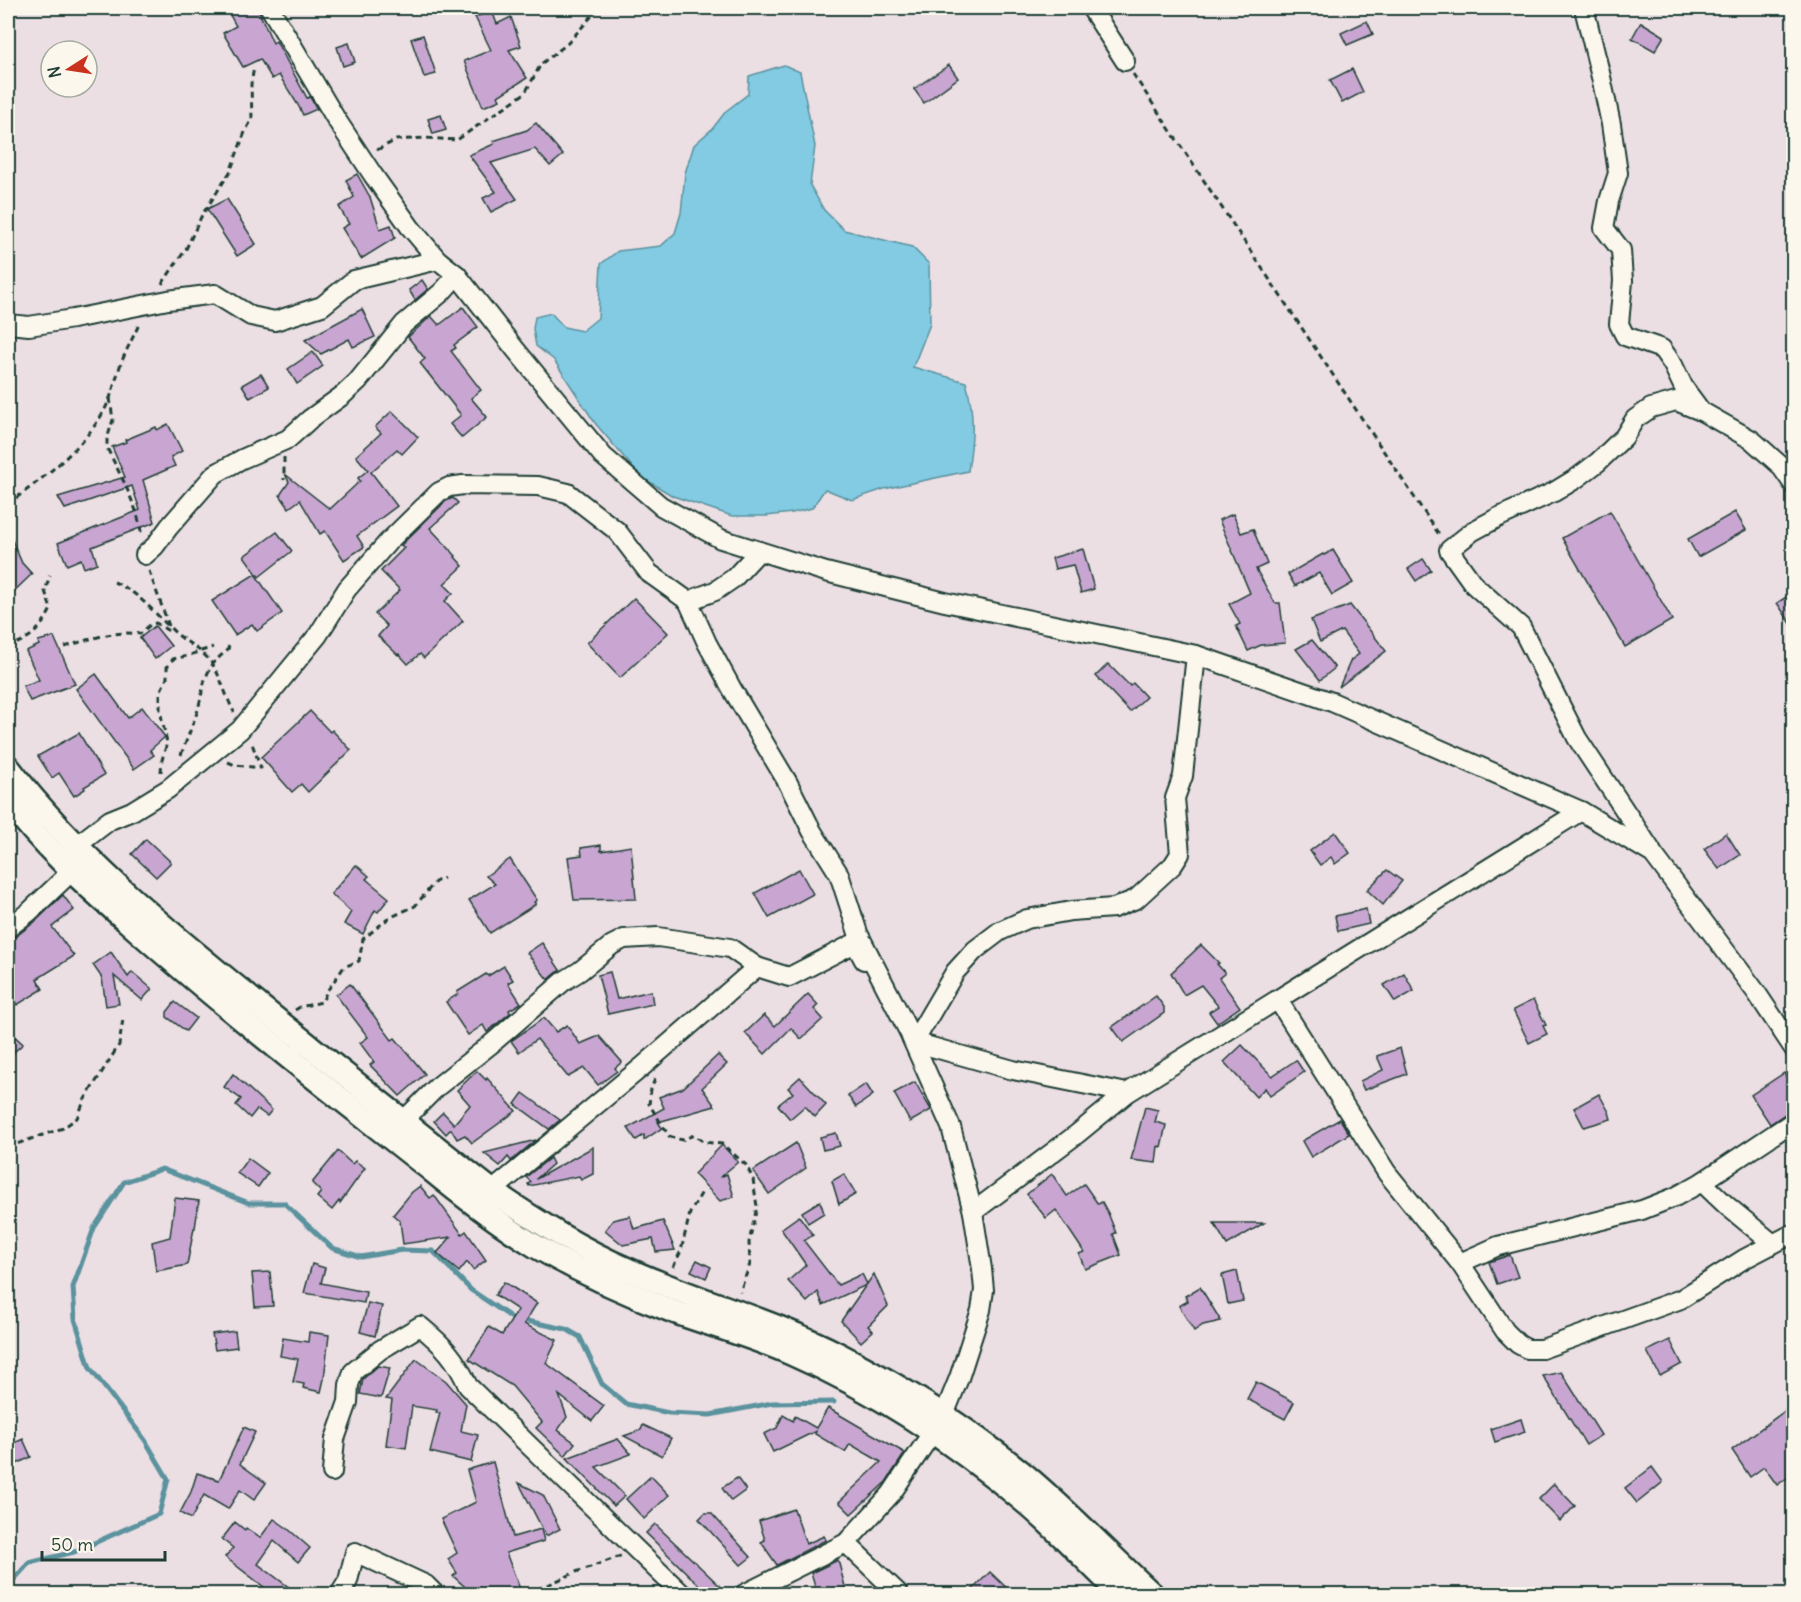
<svg xmlns="http://www.w3.org/2000/svg" width="1801" height="1602" viewBox="0 0 1801 1602" font-family="Delius,sans-serif">
  <style>
    .water { fill: #82cbe3; stroke: #5a929d; stroke-width: 1.5 }
    .lines { fill: none; stroke-linecap: round; stroke-linejoin: round }
    .stream { stroke: #5a929d; stroke-width: 5 }
    .building { fill: #c8a6d1; stroke: #1f3d34; stroke-width: 1.5 }
    .minor-casing { stroke: #1f3d34; stroke-width: 22 }
    .major-casing { stroke: #1f3d34; stroke-width: 27 }
    .path { stroke: #1f3d34; stroke-width: 3; stroke-dasharray: 6 4.5; stroke-linecap: butt }
    .minor { stroke: #fbf7ec; stroke-width: 18 }
    .major { stroke: #fbf7ec; stroke-width: 22 }
  </style>
  <rect width="100%" height="100%" fill="#ecdfe4"/>
  <filter id="ink" filterUnits="userSpaceOnUse"><feTurbulence type="fractalNoise" baseFrequency=".0167" numOctaves="2"/><feDisplacementMap in="SourceGraphic" scale="12" xChannelSelector="R" yChannelSelector="G"/><feConvolveMatrix kernelMatrix="1 2 1 2 8 2 1 2 1" color-interpolation-filters="sRGB"/></filter>
  <g filter="url(#ink)">
    <!-- water -->
    <path class="water" d="M784,65l16,7 15,74 -5,39 14,25 20,20 68,17 17,17 1,60 -17,43 53,15c9,32 7,57 2,89l-84,18 -32,11 -27,-11 -13,19 -20,5 -26,3h-34l-59,-20 -33,-20 -45,-53 -41,-63 -18,-14 -3,-17 2,-12 16,-4 13,14 18,4 16,-13 3,-54 17,-13 43,-5 14,-13 6,-20 4,-40 9,-28 19,-17 13,-17 22,-17 1,-18z"/>
    <g class="lines">
      <!-- stream -->
      <path class="stream" d="M8,1586l21,-23 45,-11 85,-38 9,-35 -23,-39 -55,-72 -15,-49 -2,-32 21,-59 30,-46 38,-13 87,34h35l48,45 29,9 41,-7 31,1 38,39 41,28 54,11 14,8 22,47 24,20 43,9 41,2 62,-12 62,-1"/>
    </g>
    <!-- building -->
    <g class="building">
      <path d="M226,8h31l16,35 3,-2 31,57 3,-1 7,12 -14,6 -5,-10 -19,-30 -7,4 -12,-20 -17,8 -20,-34 13,-7z"/>
      <path d="M492,11l5,13 14,-7 10,29 -12,4 18,28 -29,18 2,4 -17,7 -19,-46 27,-11 -16,-33z"/>
      <path d="M1367,21l6,13 -26,11 -6,-12z"/>
      <path d="M1641,22l23,14 -9,15 -23,-13z"/>
      <path d="M423,35l13,39 -12,3 -13,-38z"/>
      <path d="M349,43l6,19 -12,4 -6,-19z"/>
      <path d="M949,65l9,13 -34,25 -10,-14z"/>
      <path d="M1352,69l11,23 -21,11 -12,-23z"/>
      <path d="M441,115l5,15 -13,4 -5,-15z"/>
      <path d="M536,123l27,32 -13,11 -15,-17 -44,14 26,36 -26,13 -8,-14 13,-6 -27,-37 25,-11 -1,-3 34,-11z"/>
      <path d="M357,174l13,23 10,32 11,-4 4,13 -34,21 -19,-31 7,-4 -10,-17 15,-10 -8,-17z"/>
      <path d="M227,199l29,45 -19,12 -30,-47z"/>
      <path d="M422,280l6,9 -13,11 -6,-10z"/>
      <path d="M463,307l15,20 -24,18 2,3 -5,3 30,39 -10,8 16,19 -25,21 -12,-14 11,-9 -41,-52 5,-4 -17,-22 23,-21 8,9z"/>
      <path d="M362,309l13,28 -22,10 -4,-8 -28,15 -16,-14z"/>
      <path d="M313,352l10,14 -26,18 -9,-15z"/>
      <path d="M261,374l8,13 -19,11 -8,-13z"/>
      <path d="M392,411l26,26 -16,17 -5,-5 -26,23 26,34 -40,30 7,11 -20,13 -19,-29 -5,3 -20,-34 -11,8 -9,-13 9,-13 -4,-8 45,35 30,-28 -2,-3 10,-8 -12,-14 25,-23 -6,-6z"/>
      <path d="M168,424l14,27 -11,6 4,9 -32,14 12,42 -63,25 5,16 -13,5 -3,-9 -14,6 -9,-22 82,-33 -8,-24 -67,23 -7,-12 67,-20 -13,-30 14,-5 -1,-2 31,-13 1,3z"/>
      <path d="M453,498l5,5 -28,25 26,28 -1,1 8,9 -19,18 9,9 -8,8 18,20 -39,37 -4,-4 -12,10 -9,-10 -1,1 -20,-19 9,-10 -12,-12 25,-24 -19,-19 23,-23 -3,-3 45,-44z"/>
      <path d="M1610,511l62,109 -47,27 -63,-109z"/>
      <path d="M1735,512l11,18 -48,27 -10,-18z"/>
      <path d="M1233,514l8,19 12,-4 14,35 -11,5 19,34h5l5,40 -24,2 -13,6 -12,-25 4,-2 -11,-20 21,-11 -31,-73z"/>
      <path d="M8,531l14,32 10,11 -24,23z"/>
      <path d="M277,532l15,19 -33,26 -15,-21z"/>
      <path d="M1083,549l11,40 -13,4 -8,-28 -18,4 -3,-11z"/>
      <path d="M1333,550l20,33 -21,12 -13,-22 -24,13 -7,-12 35,-20 1,1z"/>
      <path d="M1423,559l8,11 -15,11 -8,-12z"/>
      <path d="M255,574l27,39 -25,18 -5,-7 -17,11 -23,-34z"/>
      <path d="M1794,592v36l-17,-25z"/>
      <path d="M634,598l34,35 -48,45 -33,-35z"/>
      <path d="M1350,605l36,46 -47,36 12,-27 8,-6 -17,-23 -22,11 -9,-22z"/>
      <path d="M155,626l16,20 -16,13 -15,-21z"/>
      <path d="M54,637l21,47 -45,17 -7,-15 16,-6 -13,-29 13,-6 -1,-4z"/>
      <path d="M1312,640l23,28 -15,12 -24,-31z"/>
      <path d="M1108,664l22,22 3,-3 13,14 -16,15 -34,-36z"/>
      <path d="M96,674l32,44 14,-11 23,30 -15,13 4,5 -20,14 -58,-80z"/>
      <path d="M310,711l20,21 2,-2 19,20 -43,42 -7,-8 -9,8 -31,-35z"/>
      <path d="M79,733l25,42 -20,12 1,2 -11,7 -15,-23 -7,5 -14,-22z"/>
      <path d="M1335,832l15,21 -15,11 -4,-7 -11,8 -10,-14z"/>
      <path d="M1726,833l14,22 -21,14 -15,-20z"/>
      <path d="M146,839l25,23 -15,15 -24,-23z"/>
      <path d="M601,845v6l30,-5 5,53 -62,1 -6,-43 14,-2 -1,-7z"/>
      <path d="M510,859l27,41 -3,2 2,2 -46,29 -21,-33 26,-16 -9,-8z"/>
      <path d="M356,865l13,11 -3,3 23,19 -11,14 -3,-2 -12,24 -19,-10 7,-12 -20,-18z"/>
      <path d="M799,869l14,25 -44,24 -14,-25z"/>
      <path d="M1387,870l15,11 -19,24 -16,-15z"/>
      <path d="M63,895l11,15 -22,17 22,29 -37,23 6,10 -26,16 -9,-16v-50l7,-2 21,-16z"/>
      <path d="M1366,909l3,15 -31,7 -3,-15z"/>
      <path d="M542,943l18,27 -12,10 -21,-27z"/>
      <path d="M1201,945l18,18 -2,1 8,9 -6,5 21,29 -23,16 -8,-11 9,-6 -17,-21 -17,10 -13,-22z"/>
      <path d="M111,952l17,25 4,-5 20,17 -10,11 -28,-24 5,28 -13,2 -4,-28 -9,-13z"/>
      <path d="M504,966l9,14 -5,3 13,20 -12,7 1,3 -23,19 -4,-7 -15,10 -22,-33 12,-8 -1,-2 29,-18 2,2z"/>
      <path d="M610,972l7,27 34,-8 2,13 -45,10 -10,-39z"/>
      <path d="M1404,973l10,18 -19,11 -11,-17z"/>
      <path d="M350,984l42,56 3,-2 30,36 -25,22 -30,-31 4,-3 -14,-19 8,-6 -32,-42z"/>
      <path d="M808,994l10,11 -4,4 9,10 -22,20 -10,-11 -26,26 -20,-21 19,-18 11,11z"/>
      <path d="M1156,996l8,11v6l-41,29 -11,-15z"/>
      <path d="M1533,1000l13,25 -3,1 4,8 -18,9 -16,-33z"/>
      <path d="M175,1002l21,16 -10,13 -19,-14v-5z"/>
      <path d="M544,1018l12,14 11,-7 13,19 19,-8 23,26 -7,6 2,3 -19,14 -14,-17 -16,9 -31,-38 -18,13 -8,-11z"/>
      <path d="M8,1030l15,14 -15,13z"/>
      <path d="M1242,1045l30,31 24,-16 8,12 -34,24 -5,-8 -9,9 -32,-35z"/>
      <path d="M1400,1048l7,26 -43,16 -4,-9 23,-11 -6,-14z"/>
      <path d="M718,1055l9,9 -25,24 13,18 -57,16 4,6 -18,12v-5l-8,5 -8,-12 36,-20 -5,-11 24,-9z"/>
      <path d="M477,1071l9,9 1,-2 29,33 -44,32 -7,-8 -8,4 -6,-10 -5,5 -12,-13 9,-9 11,12 16,-19 -13,-15z"/>
      <path d="M1784,1073l10,16v21l-6,2 -18,12 -19,-29z"/>
      <path d="M233,1074l39,36 -5,6 -10,-7 -7,9 -14,-13 5,-6 -17,-12z"/>
      <path d="M800,1077l26,28 -11,12 -10,-11 -15,13 -12,-14 15,-12 -5,-5z"/>
      <path d="M915,1082l16,28 -21,12 -16,-29z"/>
      <path d="M866,1084l7,11 -17,12 -8,-11z"/>
      <path d="M523,1093l37,27 -11,9 -34,-25z"/>
      <path d="M1599,1094l10,18 2,7 -27,8 -10,-19z"/>
      <path d="M1145,1107l13,3 -3,12 11,3 -5,22 -3,-1 -2,17 -25,-3z"/>
      <path d="M1340,1119l9,15 -38,23 -9,-16z"/>
      <path d="M836,1133l4,13 -17,4 -3,-13z"/>
      <path d="M536,1140l-25,21 -3,-4 -8,9 -16,-13z"/>
      <path d="M796,1143l10,25 -37,26 -16,-23z"/>
      <path d="M722,1145l16,17 -18,15 7,-3 7,23 -14,4 -26,-27z"/>
      <path d="M593,1147v27l-12,6 -2,-4 -50,10 -1,-2 3,-2 -5,-5 24,-19 3,6 -17,15z"/>
      <path d="M338,1151l14,13 3,-3 10,7 -25,35 -1,-2 -7,9 -15,-13 4,-5 -9,-9z"/>
      <path d="M248,1158l20,15 -10,14 -21,-14z"/>
      <path d="M844,1174l12,20 -17,10 -7,-23z"/>
      <path d="M1052,1174l15,22 17,-12 14,20 4,-2 6,11 8,20 -3,1 8,21 -36,14 -6,-15 5,-2 -28,-42 -10,8 -19,-24z"/>
      <path d="M420,1186l10,12 4,-3 28,39 4,-3 20,29 -13,10 -6,-8 -8,10 -22,-19 14,-16 -48,7 -3,-23 -7,-6 19,-23z"/>
      <path d="M175,1198l24,3 -4,27h-1l-7,37 -31,6 -4,-29 18,-5z"/>
      <path d="M820,1201l4,12 -16,10 -6,-11z"/>
      <path d="M630,1216l4,13 29,-8 12,29 -19,2 -3,-13 -30,6 -18,-15 8,-10z"/>
      <path d="M799,1216l14,19 -9,6 34,44 24,-11 5,10 7,-10 14,32 -20,20 5,5 -12,11 -20,-21 25,-36 -43,20 -5,-13 -11,10 -19,-21 18,-16 -25,-36z"/>
      <path d="M1214,1223h50l-37,22z"/>
      <path d="M1510,1255l8,22 -21,7 -8,-22z"/>
      <path d="M697,1260l14,7 -5,11 -15,-7z"/>
      <path d="M312,1264l13,4 -4,15 45,9 -2,11 -60,-10z"/>
      <path d="M1237,1271l6,30 -15,3 -6,-29z"/>
      <path d="M270,1272l3,34 -18,1 -3,-34z"/>
      <path d="M504,1282l33,21 -13,21 33,16 -11,23 58,43 -12,15 -33,-26 8,22 -9,13 17,13 -10,13 -29,-28 6,-6 -30,-36 -43,-27 20,-32 13,8 16,-25 -23,-15z"/>
      <path d="M1200,1287l21,34 -18,4 -9,6 -15,-25 9,-5 -3,-5z"/>
      <path d="M368,1303l14,3 -7,30 -15,-4z"/>
      <path d="M235,1331l2,16 -22,3 -3,-16z"/>
      <path d="M309,1332l20,3 -5,44 -3,13 -18,-4 1,-4 -11,-2 5,-23 -18,-3 3,-18 25,4z"/>
      <path d="M1670,1340l12,24 -22,12 -13,-25z"/>
      <path d="M416,1359l30,22 20,23 -5,27 17,4 -7,27 -41,-10 10,-39h-4l1,-3 -25,-4 -6,42 -20,-3 6,-45 -6,-1z"/>
      <path d="M378,1366l12,2 -9,30 -21,-4 3,-15z"/>
      <path d="M1561,1372l40,63 -15,10 -43,-69z"/>
      <path d="M1256,1382l38,20 -9,17 -38,-20z"/>
      <path d="M1794,1404v69l-17,12 -13,-18 -14,10 -18,-27z"/>
      <path d="M828,1408l77,45 -19,29 -35,32 -12,-12 42,-40 -31,-18 -5,8 -30,-18 1,-3 -43,21 -9,-18 13,-6 6,-13 10,6 2,-5 21,12z"/>
      <path d="M1521,1419l4,13 -30,10 -4,-13z"/>
      <path d="M643,1425l28,13 -9,18 -38,-20 17,-6z"/>
      <path d="M244,1427l11,5 -15,32 26,19 -12,17 -14,-10 -12,19 -24,-14 -13,24 -11,-6 11,-21 6,-19 22,7z"/>
      <path d="M23,1439l8,18 -23,11v-22z"/>
      <path d="M618,1439l13,15 -35,13 29,29 -11,10 -47,-48z"/>
      <path d="M493,1462l20,75 28,-8 3,12 -38,12 16,41h-49l-20,-18 4,-3 -9,-14 9,-6 -16,-34 35,-17 -9,-32z"/>
      <path d="M1652,1467l11,15 -26,21 -12,-15z"/>
      <path d="M651,1476l18,19 -25,24 -18,-20z"/>
      <path d="M737,1478l9,12 -15,11 -9,-13z"/>
      <path d="M519,1483l24,12 17,34 -14,7z"/>
      <path d="M1554,1484l21,22 -15,15 -21,-22z"/>
      <path d="M794,1509l12,35 18,-8 2,4 -49,25 -16,-23 4,-2 -6,-19z"/>
      <path d="M705,1513h6l40,44 -10,8 -42,-46z"/>
      <path d="M274,1519l13,9 23,20 -12,14 -24,-21 -16,23 40,30h-25l-48,-37 8,-9 -11,-9 13,-17 10,8 1,-2 14,10z"/>
      <path d="M655,1524l66,63 -8,7h-5l-62,-61z"/>
      <path d="M838,1560l9,34h-30l-6,-21z"/>
      <path d="M990,1572l23,22h-45z"/>
    </g>
    <g class="lines">
      <!-- minor casing -->
      <g class="minor-casing">
        <g id="minor">
          <path d="M270,8l66,111 37,56 37,52 28,33 19,15 58,74 88,107 58,50 60,33 105,33 119,30 251,53 136,47 249,109 72,43 103,138 38,57"/>
          <path d="M1091,8l34,53"/>
          <path d="M1584,8l17,69 10,47 7,49 -9,28 -5,27 17,22 2,31 -4,43 6,12 37,13 11,16 11,23 17,23"/>
          <path d="M8,324l21,2 44,-7 95,-19 47,-6 36,22 24,5 47,-15 32,-26 84,-20"/>
          <path d="M145,555l10,-9 14,-19 46,-53 27,-15 46,-20 22,-20 33,-24 15,-14 46,-57 38,-32 15,-17"/>
          <path d="M688,601l27,-10 19,-13 25,-27"/>
          <path d="M76,846l34,-26 22,-9 36,-22 72,-59 78,-95 29,-46 41,-47 51,-50 10,-5 14,-2 75,1 30,7 49,38 32,42 39,28 19,42 25,46 56,94 24,48 27,43 19,59 56,109 99,28 114,23"/>
          <path d="M1651,850l-74,-112 -56,-111 -47,-42 -25,-35 24,-19 26,-14 55,-25 23,-14 21,-16 26,-25 11,-18 16,-11 25,-7 25,10 51,29 28,25 14,20"/>
          <path d="M8,928l21,-16 42,-40"/>
          <path d="M1278,1000l109,173 73,90 45,68 13,13 9,5h15l139,-50 63,-40 50,-26"/>
          <path d="M911,1037l40,90 22,85"/>
          <path d="M914,1042l41,-70 20,-22 25,-19 27,-12 44,-8 43,-3 22,-9 37,-34 7,-11 -5,-56 8,-22 13,-121"/>
          <path d="M403,1121l34,-34 53,-42 74,-64 16,-10 32,-26 12,-6 34,-2 72,11 27,19 32,10 66,-34 9,17"/>
          <path d="M1702,1182l24,23 46,38"/>
          <path d="M492,1191l150,-124 115,-100"/>
          <path d="M1460,1263l38,-17 144,-36 33,-13 27,-15 92,-61"/>
          <path d="M332,1472l3,-33 13,-37 1,-17 4,-13 27,-22 40,-24c23,19 36,32 48,60l214,208"/>
          <path d="M846,1543l53,51"/>
          <path d="M340,1594l8,-13 7,-29 71,33 9,9"/>
          <path d="M744,1594l102,-51 45,-49 53,-79 15,-37 22,-68 3,-20 -2,-21 -9,-57 104,-78 50,-41 454,-282"/>
        </g>
      </g>
      <!-- major casing -->
      <g class="major-casing">
        <g id="major">
          <path d="M8,767c71,93 162,166 253,240 76,61 153,123 231,184 44,30 88,58 137,79 69,31 143,50 211,85 66,34 129,74 186,121 44,37 84,79 126,118"/>
          <path d="M8,800c34,46 78,85 121,123 66,59 134,114 203,169 33,26 65,51 98,77 34,28 69,55 107,78 43,25 90,47 138,65 39,14 79,25 117,42 85,37 163,89 234,149 33,28 63,61 95,91"/>
        </g>
      </g>
      <!-- path -->
      <g class="path">
        <path d="M1133,74l307,462"/>
        <path d="M377,150l19,-10 29,-2 32,2 68,-47 16,-29 26,-20 32,-36"/>
        <path d="M162,284l24,-35 16,-34 28,-43 15,-40 7,-13 -1,-35 3,-17"/>
        <path d="M110,398l3,22 -6,19v9l18,36 12,29 5,23"/>
        <path d="M284,457v23"/>
        <path d="M8,504c34,-25 77,-57 97,-95 8,-15 11,-33 17,-48 5,-13 12,-25 17,-37"/>
        <path d="M149,571l20,55"/>
        <path d="M114,582c27,11 43,35 64,53 12,10 26,16 35,30 9,15 13,32 21,47"/>
        <path d="M65,647c24,-8 50,-17 75,-13l10,-9 6,-2 11,7 6,1"/>
        <path d="M8,649c5,-5 11,-6 17,-10 12,-6 20,-18 26,-30l-6,-18 5,-16"/>
        <path d="M181,755l17,-45 7,-31 7,-15 16,-15 2,-7"/>
        <path d="M228,762l7,3 26,3 -10,-27"/>
        <path d="M161,772l1,-12 5,-17 -7,-33v-18l7,-14v-11l6,-8 14,-3 26,-9"/>
        <path d="M295,1010l5,-3 22,-5 5,-11 17,-24 15,-6 4,-22 26,-21 26,-12 20,-24 9,-4"/>
        <path d="M655,1079l-4,10 -2,15 20,32 13,4 12,-5 10,7 18,2 24,21 7,14 4,28 -8,35 1,22 -10,28"/>
        <path d="M8,1147l55,-19 14,-10 8,-19 34,-54 4,-26"/>
        <path d="M673,1267l8,-16 9,-38 12,-21"/>
        <path d="M528,1594l48,-22 45,-16"/>
      </g>
      <!-- minor -->
      <use href="#minor" class="minor"/>
      <!-- major -->
      <use href="#major" class="major"/>
    </g>
  </g>
  <!-- margin -->
  <rect width="1801" height="1602" fill="none" stroke="#fbf7ec" stroke-width="30"/>
  <rect x="15" y="15" width="1771" height="1572" fill="none" stroke="#1f3d34" stroke-width="2" filter="url(#ink)"/>
  <!-- north arrow -->
  <g transform="translate(69 69) rotate(258)"><circle r="28" fill="#fbf7ec" stroke="#a3ada2" stroke-width="1.5"/>
  <path d="M0-4.5L10 22L0 15L-10 22Z" fill="#c8321e"/>
  <text y="-9" font-size="16" font-weight="bold" text-anchor="middle" fill="#1f3d34">N</text>
  </g>
  <!-- scale -->
  <path d="M42 1551v9h123v-9" fill="none" stroke="#1f3d34" stroke-width="3"/>
  <text x="51" y="1551" font-size="18" fill="#1f3d34" stroke="#fbf7ec" stroke-width="4.5" paint-order="stroke">50 m</text>
</svg>
